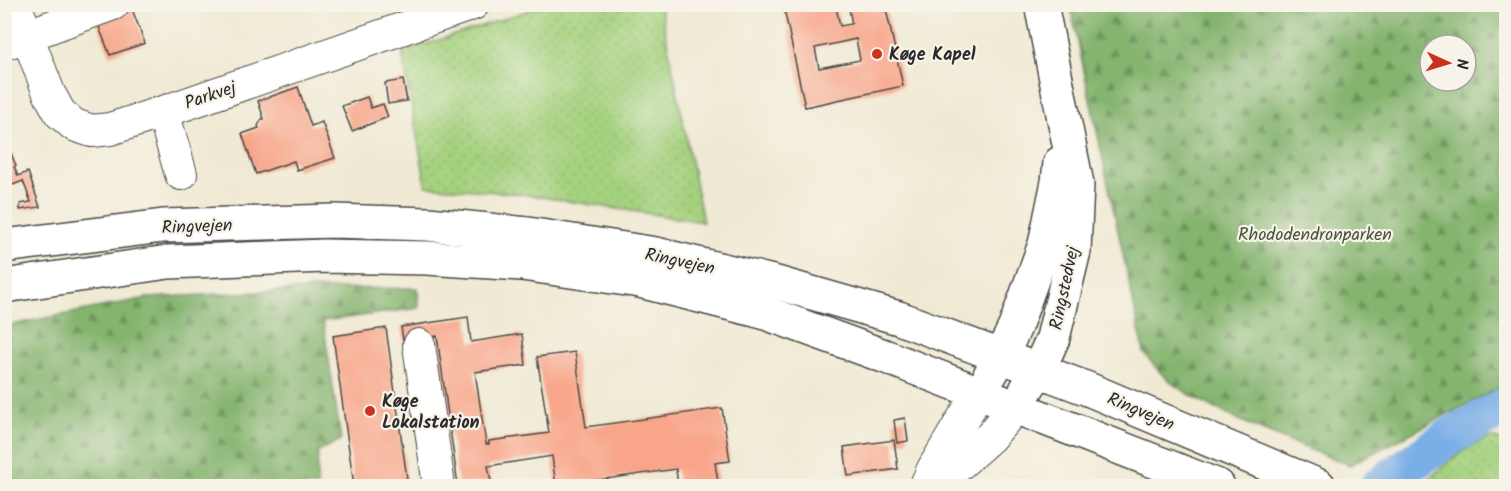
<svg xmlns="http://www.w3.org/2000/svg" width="1511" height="491" viewBox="0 0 1511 491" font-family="Kalam,sans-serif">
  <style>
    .green { fill: url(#green-dots); stroke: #687e55; stroke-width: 1.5 }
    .forest { fill: url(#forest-firs); stroke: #58704c; stroke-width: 1.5; fill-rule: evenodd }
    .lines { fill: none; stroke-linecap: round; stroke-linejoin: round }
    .river { stroke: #7aaee7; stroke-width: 38 }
    .building { fill: #f8a589; fill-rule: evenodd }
    .minor-casing { stroke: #494844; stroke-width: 34 }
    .major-casing { stroke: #494844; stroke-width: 36 }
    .minor { stroke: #fff; stroke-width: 32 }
    .major { stroke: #fff; stroke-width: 33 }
    .poi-dot { fill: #c8321e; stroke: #f7f3e8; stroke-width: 2 }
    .labels { text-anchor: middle; stroke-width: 4.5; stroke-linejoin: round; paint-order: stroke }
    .poi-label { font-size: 18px; font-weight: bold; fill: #2b2b2b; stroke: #f7f3e8; text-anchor: start }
    .street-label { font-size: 18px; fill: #2b2b2b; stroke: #f7f3e8 }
    .park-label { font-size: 18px; fill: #4a5540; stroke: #f7f3e8 }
  </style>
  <defs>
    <pattern id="green-dots" width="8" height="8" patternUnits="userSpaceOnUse" patternTransform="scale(1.5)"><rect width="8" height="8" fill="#a5d27f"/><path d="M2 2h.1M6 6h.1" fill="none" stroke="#8eb46e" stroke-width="1.8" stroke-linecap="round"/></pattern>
    <pattern id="forest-firs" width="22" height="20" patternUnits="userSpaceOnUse" patternTransform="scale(1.5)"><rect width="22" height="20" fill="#84b46e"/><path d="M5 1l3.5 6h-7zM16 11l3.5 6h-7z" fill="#6c935b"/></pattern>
  </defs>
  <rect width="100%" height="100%" fill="#f7f3e8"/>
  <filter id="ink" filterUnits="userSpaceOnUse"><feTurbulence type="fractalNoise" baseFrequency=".0167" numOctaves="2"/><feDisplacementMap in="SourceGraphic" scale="12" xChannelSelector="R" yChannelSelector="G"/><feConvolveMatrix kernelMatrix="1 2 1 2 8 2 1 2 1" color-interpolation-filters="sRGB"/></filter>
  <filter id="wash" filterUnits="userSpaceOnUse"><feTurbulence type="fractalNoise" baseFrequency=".008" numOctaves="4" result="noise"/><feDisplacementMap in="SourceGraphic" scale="24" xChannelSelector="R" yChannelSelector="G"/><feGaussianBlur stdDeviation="1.35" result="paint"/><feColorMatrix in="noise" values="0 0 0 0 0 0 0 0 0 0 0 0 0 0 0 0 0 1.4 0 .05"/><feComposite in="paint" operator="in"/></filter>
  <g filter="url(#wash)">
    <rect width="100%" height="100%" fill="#f0ead4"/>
    <!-- green -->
    <g class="green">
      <path d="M545,5h115l43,217 -181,-28 -96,-8 -24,-134z"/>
      <path d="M1490,438h6l10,4v44h-84c19,-20 41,-38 68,-48z"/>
    </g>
    <!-- forest -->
    <g class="forest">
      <path d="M1070,5h436v379l-156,81c-45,-17 -90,-34 -133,-56 -18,-9 -36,-18 -51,-31 -9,-8 -15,-16 -22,-25zM1430,45h36v36h-36z"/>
      <path d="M418,288l1,20 -96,13 18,119 -23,11 -1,35h-308l-5,-22 1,-138 142,-28 169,-9z"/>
    </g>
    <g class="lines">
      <!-- river -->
      <path class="river" d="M1379,486l70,-49 57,-31"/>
    </g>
    <g id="blocks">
      <!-- building -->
      <g class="building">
        <path d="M783,4h62l-9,3 4,19 12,-2 -4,-20h37l18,82 -98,21zM856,39l4,21 -41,8 -4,-20z"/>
        <path d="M132,9l13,34 -35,12 -13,-33z"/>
        <path d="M403,80l4,21 -19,3 -3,-21z"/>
        <path d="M298,87l13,39 11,-4 13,36 -38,12 -3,-9 -38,13 -14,-40 17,-6 -1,-2 4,-7h2l-6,-18z"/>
        <path d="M367,97l4,11 12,-4 5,13 -36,14 -10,-25z"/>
        <path d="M4,135l12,31 -2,1 4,9 10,-4 12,35 -20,3v-6l11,-2 -8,-21 -13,5 -6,-16z"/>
        <path d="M468,317l3,25 51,-8 4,31 -51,7 11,72h3v-3l60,-8 -12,-76 38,-5 11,75 136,-19 8,53 -15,2 3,19 -29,4h-11l-2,-17 -120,17 -4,-30 -64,10 3,15 -33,4 -21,-149 -34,4 -2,-13z"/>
        <path d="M386,328l22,158h-54l-21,-150z"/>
        <path d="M905,418l3,23 -11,2 -3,-23z"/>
        <path d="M894,440l4,29 -50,7 -4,-29z"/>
      </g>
    </g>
  </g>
  <g filter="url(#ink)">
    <use href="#blocks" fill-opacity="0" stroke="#494844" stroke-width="1.5"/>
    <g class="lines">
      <!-- minor casing -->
      <g class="minor-casing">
        <g id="minor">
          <path d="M15,4l34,89 11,20 14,12 18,6 18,-2 53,-17 310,-108"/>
          <path d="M4,44l109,-40"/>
          <path d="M163,112l18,62"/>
          <path d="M419,345l20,141"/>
          <path d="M926,485l7,-16 46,-77"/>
          <path d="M935,486l55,-49 26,-30"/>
        </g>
      </g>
      <!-- major casing -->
      <g class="major-casing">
        <g id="major">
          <path d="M4,246l159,-20 171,-5 94,3 100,10 128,20 121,29 122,35 189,71 231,97"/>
          <path d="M4,286l164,-24 156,-6 103,2 95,6 118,17 123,31 121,44 334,130"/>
          <path d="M990,375l11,-19 14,-29 30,-83 13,-62 2,-19"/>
          <path d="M1026,390l12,-19 15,-33 21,-87 3,-67 -36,-180"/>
        </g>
      </g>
      <!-- minor -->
      <use href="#minor" class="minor"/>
      <!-- major -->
      <use href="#major" class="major"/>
    </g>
  </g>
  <!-- markers -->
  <g class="poi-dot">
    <circle cx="877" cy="54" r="6"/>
    <circle cx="370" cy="411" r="6"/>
  </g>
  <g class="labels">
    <!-- poi labels -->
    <g class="poi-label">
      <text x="889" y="60">Køge Kapel</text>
      <text x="382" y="407">Køge<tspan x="382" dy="21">Lokalstation</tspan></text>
    </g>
    <!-- street labels -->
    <g class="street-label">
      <text transform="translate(210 95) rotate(-19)" y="6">Parkvej</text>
      <text transform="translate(197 226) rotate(-2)" y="6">Ringvejen</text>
      <text transform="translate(680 261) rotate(12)" y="6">Ringvejen</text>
      <text transform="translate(1064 288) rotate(-78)" y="6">Ringstedvej</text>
      <text transform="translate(1141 411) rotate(23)" y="6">Ringvejen</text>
    </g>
    <!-- park labels -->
    <g class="park-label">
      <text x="1315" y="240">Rhododendronparken</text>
    </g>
  </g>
  <!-- margin -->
  <rect width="1511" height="491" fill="none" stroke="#f7f3e8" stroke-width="24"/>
  <!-- north arrow -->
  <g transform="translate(1448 63) rotate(94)"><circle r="28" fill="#f7f3e8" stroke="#a5a39c" stroke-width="1.5"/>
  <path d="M0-4.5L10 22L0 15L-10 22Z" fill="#c8321e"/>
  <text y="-9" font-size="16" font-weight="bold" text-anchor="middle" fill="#2b2b2b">N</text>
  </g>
</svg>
